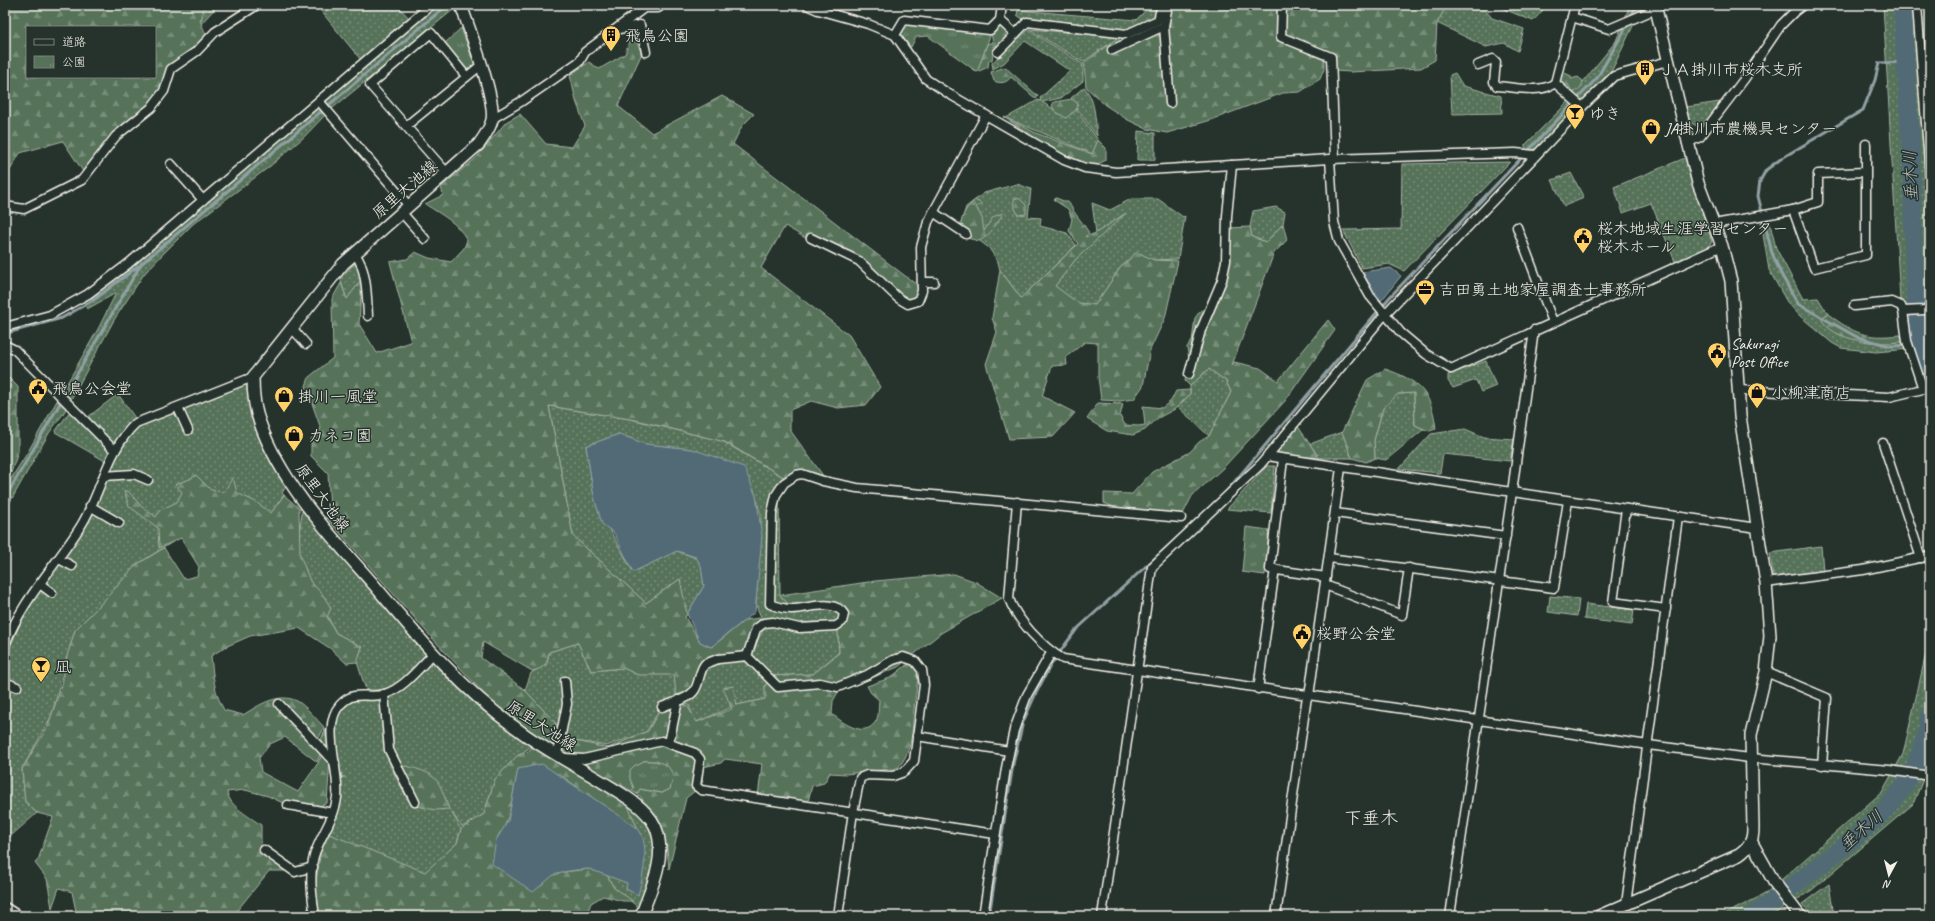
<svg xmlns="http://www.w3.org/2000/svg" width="1935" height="921" viewBox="0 0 1935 921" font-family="Caveat,'Klee One',sans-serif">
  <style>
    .grass { fill: url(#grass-dots); stroke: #a5b2a1; fill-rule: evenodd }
    .forest { fill: url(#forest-firs); stroke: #a5b2a1; fill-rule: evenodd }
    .park { fill: url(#park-tufts); stroke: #a5b2a1 }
    .water { fill: #516b76; stroke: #92a1a4 }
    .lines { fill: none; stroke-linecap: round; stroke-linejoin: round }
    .stream { stroke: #92a1a4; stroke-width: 3 }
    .river { stroke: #516b76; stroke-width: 18 }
    .street-casing { stroke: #f4f1e8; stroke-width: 11 }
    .secondary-casing { stroke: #f4f1e8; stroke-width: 14 }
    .street { stroke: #26332d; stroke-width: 8 }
    .secondary { stroke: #26332d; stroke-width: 11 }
    .labels { text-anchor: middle; stroke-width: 3; stroke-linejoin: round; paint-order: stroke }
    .poi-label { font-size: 16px; fill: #f4f1e8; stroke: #26332d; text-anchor: start }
    .street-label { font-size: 16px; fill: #f4f1e8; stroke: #26332d }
    .water-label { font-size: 17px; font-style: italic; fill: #b3bbba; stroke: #26332d }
    .quarter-label { font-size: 18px; fill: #f4f1e8; stroke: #26332d }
  </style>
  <defs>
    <pattern id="grass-dots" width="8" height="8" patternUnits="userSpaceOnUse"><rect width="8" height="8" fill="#56735a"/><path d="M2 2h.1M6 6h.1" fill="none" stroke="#778e7a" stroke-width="1.8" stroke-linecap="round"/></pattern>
    <pattern id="forest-firs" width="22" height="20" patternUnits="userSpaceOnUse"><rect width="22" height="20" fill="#56735a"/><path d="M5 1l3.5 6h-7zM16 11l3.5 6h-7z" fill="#778e7a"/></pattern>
    <pattern id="park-tufts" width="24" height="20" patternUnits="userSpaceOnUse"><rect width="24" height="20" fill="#56735a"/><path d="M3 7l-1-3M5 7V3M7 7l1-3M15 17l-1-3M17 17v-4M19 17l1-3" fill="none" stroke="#778e7a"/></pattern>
  </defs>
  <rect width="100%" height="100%" fill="#26332d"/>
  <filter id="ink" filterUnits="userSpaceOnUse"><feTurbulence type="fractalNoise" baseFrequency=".025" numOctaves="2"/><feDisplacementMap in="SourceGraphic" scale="8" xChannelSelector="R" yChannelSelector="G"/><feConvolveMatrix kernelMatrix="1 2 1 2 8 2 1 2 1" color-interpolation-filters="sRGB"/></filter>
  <g filter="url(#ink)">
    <!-- grass -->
    <g class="grass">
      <path d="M206,5h12l-19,21z"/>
      <path d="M316,5h81l12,13 -48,42z"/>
      <path d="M437,5h22l-131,107 -24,25 -35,30 -76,57 -30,30 -19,20 -30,46 -51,94 -14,19 -44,78v-23l21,-33 72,-126 18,-36 -29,16 -5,-11 130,-102z"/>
      <path d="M1147,5h11l-1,13 -32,14 -98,-10 -10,-7 1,-5 118,10 11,-11z"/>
      <path d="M1447,5h34l11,13 32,11 -6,22 -14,-8 -18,4 -49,-24z"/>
      <path d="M1494,5h50l-1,5 -10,11z"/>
      <path d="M1630,5h13l-31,65 -64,70 -13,9 -10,1v-5l37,-37 54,-67z"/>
      <path d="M1883,5h32l14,196 -3,122 4,24v77l-4,-31 -9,-20 -8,-24 -33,3 -35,-4 -9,-5 -32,-27 -13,-14 -18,-32 -8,-48 8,-2 7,28 27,51 15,-1 10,16 -7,4 19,17 67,5 -7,-40z"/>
      <path d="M1029,29l90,8 -36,25z"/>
      <path d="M1028,30l55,34v17l-22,17 -19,4 24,15 12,-12 -7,-7 13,-11c12,13 11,33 13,49l-19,-26h-2l22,30 -5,14 -87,-36 32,-18 3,1 -1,-3 30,-27 -45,-30 -21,22 -11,6 -1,-6z"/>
      <path d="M1455,73l8,13 38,10 1,17 -50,1 -2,-39z"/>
      <path d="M1720,102l-15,21 -8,3 -9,-5 -2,-14z"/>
      <path d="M1138,131l17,2v27h-18z"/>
      <path d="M1685,158l27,84 -8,8 -28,14 -25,-61 -28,10 -9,-26z"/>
      <path d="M1510,162l-106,109 -15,-7 -27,4 -19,-38 58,-1 1,-65z"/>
      <path d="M1571,173l13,25 -20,8 -12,-26z"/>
      <path d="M1017,184l14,5 -3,28 13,1 -1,8 27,7 9,12 -55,53 -21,-28 -2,-8 -9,-14 -29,-22 6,-19 18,-14z"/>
      <path d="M1131,199h27l25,18 2,-1 -7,43 -24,1 -17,-7 -17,15 -25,37 -17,-2 -24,-17 22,-27 47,-44 -27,18 -4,-30 18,7z"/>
      <path d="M1276,207l9,5 -2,12 -17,18 -14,-5 -2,-10 3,-16z"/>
      <path d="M356,262l6,17 -15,21 -7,-22z"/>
      <path d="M1486,361l10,25 -15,6 -5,-12 -23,8 -5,-7v-6z"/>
      <path d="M1209,369l17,12 5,11 -22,44 -31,-29 12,-13v-8z"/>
      <path d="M253,379l14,71 23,30 -8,13 2,2 -13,18 -47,-21 -45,46 -43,27 -37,41 -24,24 -24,87 -29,52 3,33 12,11 -32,28v-183l23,-52 66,-110 41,-72z"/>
      <path d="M1414,393l1,32 9,4 -38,31 -11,-2 -1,-18 9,-32 15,-14z"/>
      <path d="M118,394l17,24 -13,15 -7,15 -27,-31z"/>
      <path d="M549,406l81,13 92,22 63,37 -6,19 1,98 11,12 48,-2 7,5v9l-8,12 1,21 -26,22 -42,2 -22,-21 16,-28 -9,-22 5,-89 -7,-26 -62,-41 -47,-5 -26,-10 -33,12 8,51 8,26 8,7 23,42 44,-21 24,9 3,26 -19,31 -5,-38 -34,24 -73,-67z"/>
      <path d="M70,411l39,39 -4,11 -50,-29z"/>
      <path d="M1465,429l19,8 30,2 -4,22 -67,-7 -3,19 -41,-4 32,-35z"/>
      <path d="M1342,432l10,26h-33l-9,-14z"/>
      <path d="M1267,466h8l-4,47 -44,-4z"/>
      <path d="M302,511l129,145 14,20 76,63 10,5 -3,5 -11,7 -22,23 -11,35 -22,13 -10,-14 9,16 -4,14 -31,29 9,44 -108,-83 10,-56h8h-4c-3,-17 -7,-38 -6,-55 2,-13 16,-24 28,-26 7,-1 17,2 25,3l9,-16 -14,7h-17l-9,-28 5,-15 -26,-14 -39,-78zM389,750l11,17 17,39 -9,-6 -18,-34z"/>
      <path d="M1821,546l2,25 -50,6 -3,-24z"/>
      <path d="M1550,596l29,3 -2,17 -29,-4z"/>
      <path d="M1586,604l48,6 -2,15 -48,-6z"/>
      <path d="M1930,636v126l-17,42 -101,86 -41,26h-50l44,-22 117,-102 21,-38z"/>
      <path d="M580,642l11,29 32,-3 14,6 39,-1 17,16 8,-26 46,-6 23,22 -5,7 1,13 -29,6 -41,17 -8,-18 -30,9 -12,19 -39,14 -36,-6 -46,-50 6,-17 16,-9 2,-12z"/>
      <path d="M627,801l18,10 14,26 -16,74 -29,-23 -7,-13 21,8 -2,6 12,5 1,-63 -11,-22z"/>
      <path d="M1829,884l5,32c-17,0 -21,1 -32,-12z"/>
    </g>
    <!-- forest -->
    <g class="forest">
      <path d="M5,5h199l-4,15 8,20 -37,32 -7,19 -49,46 -29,39 -23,-35 -43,12 -15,26zM27,27h128v50h-128z"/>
      <path d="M1168,5h110l-2,35 48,20v9l-4,10 -20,13 -17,1 -72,27 -44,13 -20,-4 -19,-9 -23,-15 -19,-18 -2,-24 35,-26v10l39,-18v-9z"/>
      <path d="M1285,5h162l-10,18 -2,37 -14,8 -70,4 -17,-1v-18l-50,-16z"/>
      <path d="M1004,25l10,12 -17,16 -4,1 -1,6h-3l-1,7 -11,5 -5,-3v-7l5,-1 4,1v-3l3,-2 -2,-5 5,-3 -1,-3 3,-3h4l-2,-10z"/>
      <path d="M632,32l10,21 -24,53 34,27 70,-37 32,18 -12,12 -9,18 184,141 4,8 -9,9 -14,-4 -58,-50 -4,8 -51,-30 -24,42 88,67 31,52 -14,18 -28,3 -27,-7 -21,9v20l34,47 -25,-8 -14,9 -60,-36 -89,-22 -87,-14 24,130 73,67 34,-24 7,35 -2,3 15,25 12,5 33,-27 15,-2 -17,36 -38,6 -4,3 -8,27 -17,5 -2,-20h-36l-15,-7 -32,3 -13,-28 -29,9c-2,12 -4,16 -17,19l-49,-29 -2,16 44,32 46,50 37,8 40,-17 10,-18 28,-9 11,18 35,-13 -9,-21 10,-2 4,19 28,-6v-13l6,-10 42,-2 26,-21 -1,-22 8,-12v-10l-7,-4 -48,2 -11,-12 95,-14 79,-7 22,8 26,16 -61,35 -43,34 -60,25 -5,9 -1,13c12,10 35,26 45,5 2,-5 1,-13 2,-19l-8,-7 -4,-7 23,-8 19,-15 9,8c0,13 -3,25 -4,38 -2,22 -1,41 -16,59l-52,6 -16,-1 -6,10 -12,3 -4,15 -22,1 -28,-6 4,-32 -37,-5 -4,4 -18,4 -11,7 11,6 -2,6 -15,12 -17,71 -2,-20 -7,-17 -19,-35 -4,-3 2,-5 23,4 8,-4c5,-15 -3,-19 -13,-28h-14l-13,18 4,9 -2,3 -114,-61 -86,-92 -106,-121 4,-7 -2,-37 -17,-17v-17l10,-10 -15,-43 3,-9 24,-19 -1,-59 9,-16 6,16 15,-20 -3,45 18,29 34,-11 -21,-80 17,-3 8,-7 14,6 22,4 13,-14 3,-8c-10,-18 -24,-24 -42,-36l18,-9 -2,-8 36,-30 29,-35 14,-8 26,30 26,3 13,-21 -9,-25 -6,-26 19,-13 10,7 26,-15z"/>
      <path d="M1005,67l33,29 -2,3 -25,-22c-4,6 -11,7 -17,4l-3,-9z"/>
      <path d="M1561,71l10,5v3l7,-2 5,4c-1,7 -5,9 -11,12l-3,-1v-6l-9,-3 -1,-3z"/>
      <path d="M1072,99l6,5 -2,6 -10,8 -11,-7 -3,-5 2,-4z"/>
      <path d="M1004,117l32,16 56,21 6,-14 8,8v12l-12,6 -24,-3z"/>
      <path d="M1015,198l5,1 6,6v9l-8,1 -5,-11z"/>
      <path d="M1056,198l13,5c5,11 14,19 20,30l-4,4 11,-4 30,-20 -50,46 -21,27 23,17 17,2 25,-37 17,-16 17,8 24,1 -13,57 -15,32 -7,36 -9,13 -14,2 -19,-1 -3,-23v-34l-13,-1 -19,15 1,8 -15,1 -10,30 33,17 -22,24 -44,2 -23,-75 11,-32 -5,-14 8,-48 21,28 57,-54 -9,-13 3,-12 -4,-10 -14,-9z"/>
      <path d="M975,200l7,4 -6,3 6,11 2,13 9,-14 10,-4c-7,12 -12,22 -24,28l-12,-3 -6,-5c-1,-14 3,-24 14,-33z"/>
      <path d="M1283,224l4,16 -13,13 -42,112 2,-3 26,6 18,13 50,-61 7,10 -50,71 -62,67 -31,28 -11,22 -52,-5 -25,-10v-10l28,1 20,-22 38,-20 9,-10 10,-6 22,-44 -5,-11 -17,-12 -19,17 -5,-5 4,-22 -2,-12 5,-6 3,-23 5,-7 13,-6 8,-13 6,-64 23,-1 2,10 14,5z"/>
      <path d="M1828,314c27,20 38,25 72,21l5,6c-22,5 -74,1 -84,-23z"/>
      <path d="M1385,369c33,11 47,23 51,60l-7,2 -14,-6 -1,-32 -16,1 -15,14 -9,32 1,18 -9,4 -14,-4 -10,-26 25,-52z"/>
      <path d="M5,378h4l9,9v65l-7,21 -5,2h-1z"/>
      <path d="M1190,390v4l-15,15 -17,9 -13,12 -12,5 -26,-4 -20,-12 11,-16 25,1 -3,12 5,9 13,1 7,-1 -2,-19 19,2 9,-7 5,-10z"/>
      <path d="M1297,425l22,33 -45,-4z"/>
      <path d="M196,475l15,15 13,2 9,-15 4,16 19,9 15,11 13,-18 15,13 1,47 10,26 13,14 8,13 -4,9 9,16 26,14 -5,15 -11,1 -15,-14 -32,-21 -49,8 -25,11 -14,9c2,19 3,37 13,54l19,5c16,-10 35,-23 54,-14 8,4 20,19 27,26l-6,13 4,10 -5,12 -32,-25 -15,7 -11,14 2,14 37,20 20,-29 5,-11 -2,-12 4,-11 5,29 -3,45 -20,8 -13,-3 -26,-12 -23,-6 -18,2c3,15 22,24 34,33v22l24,24h-16l-34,42v3h-158l-5,-24 -13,-4 -7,20 -5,-29 -12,-16 3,-3 15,-43 -16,-4 -12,-11 -3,-33 25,-41 15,-43 5,-29 8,-26 24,-24 37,-41 28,-17 20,31 13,-3 2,-9 -18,-29 -22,10 -1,-20 -29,-22 -5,-15h4l14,16 14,10 4,-7 17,-8 5,-10 -7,-8 15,-5z"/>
      <path d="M533,744l94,54c1,12 7,20 11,32l-79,-56 -41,-5 -9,46 -6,15 30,51 31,-9 25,-3 18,6 7,13 19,13h-10l-20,-5 -12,7 -5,13h-280l10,-35 8,-49 101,40 32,-29 4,-14 23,-15 11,-35 22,-23 12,-5z"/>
      <path d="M406,766c33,8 32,13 43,43l-14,1 -18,-4 -13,-21 -4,-18z"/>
    </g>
    <!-- park -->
    <g class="park">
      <path d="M903,21l88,12 -14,39 -49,-36 -12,1 -5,10 -14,-16z"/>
      <path d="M461,28l15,40 -10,8 -24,-30z"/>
      <path d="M1246,527l23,3 -4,45 -23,-3z"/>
      <path d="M643,761c19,-1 36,5 27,28l-8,4 -22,-4 -3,5 -5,-3 2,-3 -4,-9v-9l5,-5h4z"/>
    </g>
    <!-- water -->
    <g class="water">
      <path d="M1391,268l10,8 -20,25 -19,-29z"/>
      <path d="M619,434l26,10 47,5 52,18 12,29 6,40 -7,76 -44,35 -11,-5 -13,-28 17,-28 -3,-20 -5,-9 -19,-6 -44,21 -19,-39 -12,-9 -8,-27 -8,-51z"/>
      <path d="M542,764l87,58c3,2 7,5 10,8 11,16 4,47 -1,65l-12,-6 1,-6 -38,-14 -13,1 -20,3 -23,19 -41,-28 4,-24 12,-19 10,-52z"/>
    </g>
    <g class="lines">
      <!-- stream -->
      <g class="stream">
        <path d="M1630,18l7,-13"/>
        <path d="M1906,62l-27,1 -4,17 -12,30 -81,48 -16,12 -6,11 -2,15 14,57 9,21 17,30 59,33 33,9 32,-1"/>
        <path d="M7,333l55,-15 33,-19 43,-33"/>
        <path d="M1226,492l163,-194 208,-220 31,-54"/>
        <path d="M5,498l136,-234 306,-259"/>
        <path d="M989,916l24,-152 10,-42 13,-29 15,-29 25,-34 113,-103"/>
      </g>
      <!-- river -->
      <g class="river">
        <path d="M1902,5l9,146 5,178 14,40"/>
        <path d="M1752,916c21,-13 39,-29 59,-44 32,-25 68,-50 91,-83 16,-22 23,-48 28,-74"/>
      </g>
      <!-- street casing -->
      <g class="street-casing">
        <g id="street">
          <path d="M807,5l11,5 50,14 27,11 31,44 23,15 115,66 21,8 31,4 214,-13 185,-6 20,2"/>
          <path d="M1282,5l-1,32 50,20 4,102"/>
          <path d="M1575,5l-20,78 27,24"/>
          <path d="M1917,5l13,171"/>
          <path d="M1572,17l37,12 47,-20"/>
          <path d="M1000,20l15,14"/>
          <path d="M1164,26l6,77"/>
          <path d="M619,29l21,-4 6,27"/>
          <path d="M895,35l9,-15 86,10 10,-10 2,-15"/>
          <path d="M1112,50l52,-24 4,-21"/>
          <path d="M998,52l29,-30 100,12 31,-14 4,-15"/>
          <path d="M1478,65l15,-6 3,3 -2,20 3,4c18,1 43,8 58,-3"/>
          <path d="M319,101l90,105"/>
          <path d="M492,119l30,-18 58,-40 5,-9 59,-44h14l4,-3"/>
          <path d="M406,126l74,-60"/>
          <path d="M1687,143l13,-6 45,-59 36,-53 14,-14 8,-6"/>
          <path d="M1330,159l4,63 5,19 31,55 31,37 25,21 25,15 271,-123"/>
          <path d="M171,164l32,36"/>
          <path d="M447,173l-77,-88 61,-52 35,43"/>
          <path d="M5,206l19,3 58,-29 34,-44 35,-28 13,-17 7,-22 26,-18 18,-19 42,-27"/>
          <path d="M1793,210l21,58 52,-13v-111"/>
          <path d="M933,212l33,22"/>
          <path d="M402,213l23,26"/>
          <path d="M1714,224l79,-14 25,-8v-28l47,-2"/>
          <path d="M1517,227l36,95"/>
          <path d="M811,238l48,23 39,37 10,6 10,-3 4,-10 -1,-44 7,-25 58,-107"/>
          <path d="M355,254c12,14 12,44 13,62"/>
          <path d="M922,282h12"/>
          <path d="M1903,311l21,-1 6,-2"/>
          <path d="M5,327l45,-12 38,-21 40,-30 303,-259"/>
          <path d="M292,328l14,16"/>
          <path d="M5,345l10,5 100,101"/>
          <path d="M1189,374l12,-44 21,-50 4,-19 1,-45 5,-51"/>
          <path d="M1738,390l151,7 34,-8 -16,-48 -4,-30 -2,-5 -9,-4 -38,4"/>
          <path d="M178,408l10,22"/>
          <path d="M1883,443l38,115"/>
          <path d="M1267,456l490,72"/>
          <path d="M1283,459l-13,110 56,8"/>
          <path d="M104,476l30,-2 14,6"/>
          <path d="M1017,502l-8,97c8,21 34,49 54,60l585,86 102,13 139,12 41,6"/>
          <path d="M90,506l29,17"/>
          <path d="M1626,509l-13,93 53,7"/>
          <path d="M1335,513l171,23"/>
          <path d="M1329,558l225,30 14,-87"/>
          <path d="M59,559l13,7"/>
          <path d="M1766,583l97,-13 65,-14 2,-2"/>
          <path d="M40,584l12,9"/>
          <path d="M1325,585l77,30 7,-47"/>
          <path d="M5,645c17,-46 52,-80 77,-121 20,-33 25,-74 54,-101l117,-46"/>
          <path d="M747,656l9,-27 8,-6 9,-1 26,6 37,-2 6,-4 2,-8c-10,-16 -37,-5 -52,-5 -8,0 -15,-2 -22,-5l2,-91 4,-18 8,-12 12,-8 6,-1 21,7 34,7 324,30"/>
          <path d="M1766,672l61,26 -5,67"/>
          <path d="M5,682l12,5"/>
          <path d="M1258,689l17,-120"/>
          <path d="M384,694l5,56 26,52"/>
          <path d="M1309,696l32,-228"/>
          <path d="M279,704l56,59"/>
          <path d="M662,707c9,-4 25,-7 32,-16 6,-8 4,-18 11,-27l13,-5 29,-3 31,31 42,-4 18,4 29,-12 26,-15 10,-3 12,4 7,9 2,15 -10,76 -10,11 -11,4 -26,-1 -7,3 -7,34 -15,104"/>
          <path d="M917,736l92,15"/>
          <path d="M669,743l9,-43"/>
          <path d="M557,754l10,-50 -2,-23"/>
          <path d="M564,758l20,1 78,-18 33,12 5,6 -4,27 5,4 294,44"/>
          <path d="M288,805l45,8"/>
          <path d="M264,850l31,22 18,-5"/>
          <path d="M1626,904l52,-387"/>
          <path d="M5,907l14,9"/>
          <path d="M5,915v1"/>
          <path d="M304,916l10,-2"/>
          <path d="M315,916c-3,-19 -6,-41 -1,-60 6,-20 21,-38 23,-59 3,-26 -16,-72 3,-92 16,-17 27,-5 45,-11 19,-6 34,-26 48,-40"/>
          <path d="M463,916h1"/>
          <path d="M983,916l23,-148 8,-38 13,-35 24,-42"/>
          <path d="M1102,916l50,-349 109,-103 124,-150 197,-207 32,-31 54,-15"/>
          <path d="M1276,916l31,-220"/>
          <path d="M1450,916l62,-424 22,-162"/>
        </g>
      </g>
      <!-- secondary casing -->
      <g class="secondary-casing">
        <g id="secondary">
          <path d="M461,5c8,24 35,93 31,115 -2,9 -8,17 -13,24l-136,120 -90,113c0,16 1,31 7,46 21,61 73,115 115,163 43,51 86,103 141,142 27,21 59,37 88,55 18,11 42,24 51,43 13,29 -4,63 -14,90"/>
          <path d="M1751,841l23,41 26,34"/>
          <path d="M1599,916l140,-61c10,-7 14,-14 14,-26l-2,-94 15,-63 4,-36 -4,-53 -26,-167 -9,-135 -9,-35 -24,-63 -43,-178"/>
        </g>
      </g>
      <!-- street -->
      <use href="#street" class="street"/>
      <!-- secondary -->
      <use href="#secondary" class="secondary"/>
    </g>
  </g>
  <!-- icons -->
  <defs>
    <g id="building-pin" transform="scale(1)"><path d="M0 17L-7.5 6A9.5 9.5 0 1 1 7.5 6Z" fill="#ffd166" stroke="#26332d"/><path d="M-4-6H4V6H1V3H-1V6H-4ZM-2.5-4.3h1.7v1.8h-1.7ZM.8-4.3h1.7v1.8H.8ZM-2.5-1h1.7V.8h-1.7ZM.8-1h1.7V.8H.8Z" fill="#111"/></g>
    <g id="bar-pin" transform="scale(1)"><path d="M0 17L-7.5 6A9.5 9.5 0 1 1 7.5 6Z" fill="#ffd166" stroke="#26332d"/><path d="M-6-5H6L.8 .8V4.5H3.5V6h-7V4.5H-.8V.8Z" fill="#111"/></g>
    <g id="shop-pin" transform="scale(1)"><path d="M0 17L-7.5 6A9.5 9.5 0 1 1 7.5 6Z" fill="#ffd166" stroke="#26332d"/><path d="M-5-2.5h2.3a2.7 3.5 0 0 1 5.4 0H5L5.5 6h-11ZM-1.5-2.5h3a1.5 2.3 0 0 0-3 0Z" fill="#111"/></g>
    <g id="civic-pin" transform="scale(1)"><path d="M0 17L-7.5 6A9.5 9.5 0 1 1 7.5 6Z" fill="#ffd166" stroke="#26332d"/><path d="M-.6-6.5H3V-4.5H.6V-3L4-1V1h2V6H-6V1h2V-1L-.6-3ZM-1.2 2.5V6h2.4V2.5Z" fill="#111"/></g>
    <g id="office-pin" transform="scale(1)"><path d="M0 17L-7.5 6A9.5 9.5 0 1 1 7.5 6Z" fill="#ffd166" stroke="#26332d"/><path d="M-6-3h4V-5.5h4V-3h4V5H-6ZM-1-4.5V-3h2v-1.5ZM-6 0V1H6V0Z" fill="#111"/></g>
  </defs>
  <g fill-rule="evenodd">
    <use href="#building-pin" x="611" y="35"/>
    <use href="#building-pin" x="1645" y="69"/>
    <use href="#bar-pin" x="1575" y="113"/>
    <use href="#shop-pin" x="1651" y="128"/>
    <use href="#civic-pin" x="1583" y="237"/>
    <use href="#office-pin" x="1425" y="289"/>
    <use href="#civic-pin" x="1717" y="352"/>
    <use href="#civic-pin" x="38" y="388"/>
    <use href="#shop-pin" x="1757" y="392"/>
    <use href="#shop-pin" x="284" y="396"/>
    <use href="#shop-pin" x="294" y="435"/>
    <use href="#civic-pin" x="1302" y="633"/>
    <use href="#bar-pin" x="41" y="666"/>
  </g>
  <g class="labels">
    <!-- poi labels -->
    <g class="poi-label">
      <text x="625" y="41">飛鳥公園</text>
      <text x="1659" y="75">ＪＡ掛川市桜木支所</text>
      <text x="1589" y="119">ゆき</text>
      <text x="1665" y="134">JA掛川市農機具センター</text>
      <text x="1597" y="234">桜木地域生涯学習センター<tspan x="1597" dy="18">桜木ホール</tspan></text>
      <text x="1439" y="295">吉田勇土地家屋調査士事務所</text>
      <text x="1731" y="349">Sakuragi<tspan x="1731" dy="18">Post Office</tspan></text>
      <text x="52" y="394">飛鳥公会堂</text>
      <text x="1771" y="398">小柳津商店</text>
      <text x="298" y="402">掛川一風堂</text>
      <text x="308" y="441">カネコ園</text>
      <text x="1316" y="639">桜野公会堂</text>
      <text x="55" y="672">凪</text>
    </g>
    <!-- street labels -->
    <g class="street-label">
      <text transform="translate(404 189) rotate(-41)" y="6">原里大池線</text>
      <text transform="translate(323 497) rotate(54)" y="6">原里大池線</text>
      <text transform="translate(542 725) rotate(33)" y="6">原里大池線</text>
    </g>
    <!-- water labels -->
    <g class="water-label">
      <text transform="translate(1910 176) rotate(-92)" y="6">垂木川</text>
      <text transform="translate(1861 830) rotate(-41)" y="6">垂木川</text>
    </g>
    <!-- quarter labels -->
    <g class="quarter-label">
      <text x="1371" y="824">下垂木</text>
    </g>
  </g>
  <!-- margin -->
  <rect width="1935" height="921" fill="none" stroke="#26332d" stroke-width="20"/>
  <rect x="10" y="10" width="1915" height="901" fill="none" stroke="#f4f1e8" stroke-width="1.5" filter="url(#ink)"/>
  <!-- legend -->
  <rect x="26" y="26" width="130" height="52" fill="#26332d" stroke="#787f78"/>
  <rect x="34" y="39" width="20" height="6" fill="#26332d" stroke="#787f78"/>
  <text x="62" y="46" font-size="12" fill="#f4f1e8">道路</text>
  <rect x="34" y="56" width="20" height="12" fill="url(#park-tufts)" stroke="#787f78"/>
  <text x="62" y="66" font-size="12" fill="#f4f1e8">公園</text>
  <!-- north arrow -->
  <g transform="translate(1889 875) rotate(187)" stroke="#26332d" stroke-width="3" paint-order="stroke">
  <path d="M0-3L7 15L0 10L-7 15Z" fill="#f4f1e8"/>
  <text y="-6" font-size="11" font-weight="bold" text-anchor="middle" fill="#f4f1e8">N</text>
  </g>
</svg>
